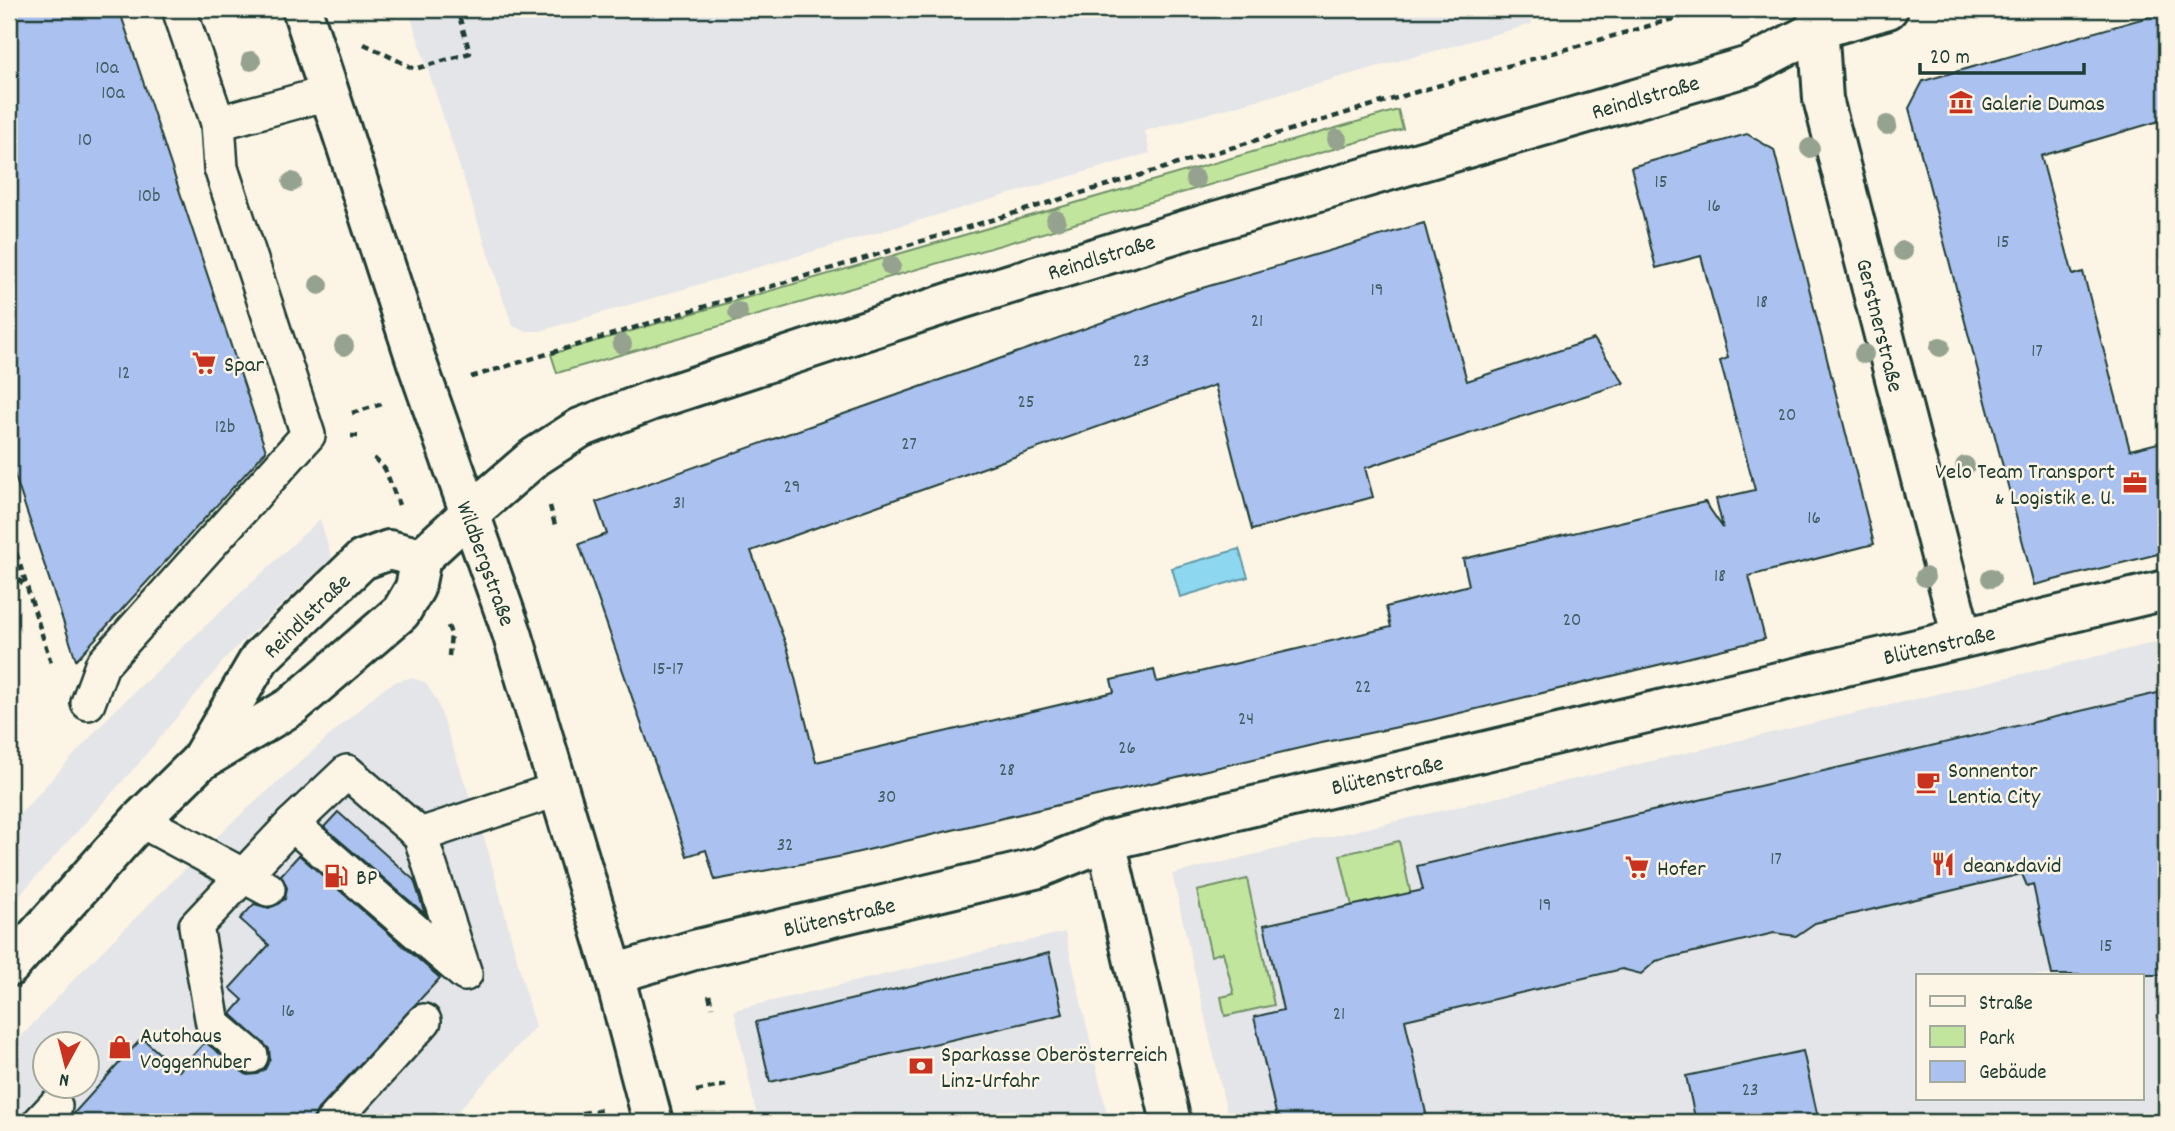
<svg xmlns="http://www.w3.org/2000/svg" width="2175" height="1131" viewBox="0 0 2175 1131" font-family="Dekko,sans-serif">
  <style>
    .built { fill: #e4e5e8; fill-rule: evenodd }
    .green { fill: #c2e59e; stroke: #709169; stroke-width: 2 }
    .water { fill: #8ed7f0; stroke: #6299a5; stroke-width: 2 }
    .building { fill: #abc1ef; stroke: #1f3d34; stroke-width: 2 }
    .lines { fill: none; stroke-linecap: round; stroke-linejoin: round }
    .lane-casing { stroke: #1f3d34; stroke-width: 38 }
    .street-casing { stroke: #1f3d34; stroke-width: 44 }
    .secondary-casing { stroke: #1f3d34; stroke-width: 44 }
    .primary-casing { stroke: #1f3d34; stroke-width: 44 }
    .path { stroke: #1f3d34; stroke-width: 4.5; stroke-dasharray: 7 5; stroke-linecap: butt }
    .lane { stroke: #fcf5e5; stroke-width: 33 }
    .street { stroke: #fcf5e5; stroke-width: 38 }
    .secondary { stroke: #fcf5e5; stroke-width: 38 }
    .primary { stroke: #fcf5e5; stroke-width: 38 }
    .tree { fill: #95a28f }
    .labels { text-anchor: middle; stroke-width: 5; stroke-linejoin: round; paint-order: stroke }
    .number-label { font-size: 19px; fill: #425e63 }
    .street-label { font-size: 23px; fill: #1f3d34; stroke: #fcf5e5 }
    .poi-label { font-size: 23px; fill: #1f3d34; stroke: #fcf5e5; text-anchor: start }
  </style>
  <rect width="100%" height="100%" fill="#fcf5e5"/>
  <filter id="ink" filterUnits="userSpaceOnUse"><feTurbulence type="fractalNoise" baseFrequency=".0143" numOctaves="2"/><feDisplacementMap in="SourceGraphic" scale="14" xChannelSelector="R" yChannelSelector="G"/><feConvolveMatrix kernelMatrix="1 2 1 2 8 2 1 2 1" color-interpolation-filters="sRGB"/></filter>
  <g filter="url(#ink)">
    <!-- built -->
    <g class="built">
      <path d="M408,9h1120l4,15 -387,107 5,22 -610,178h-15l-12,-5 -8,-21z"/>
      <path d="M320,519l12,39 -102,95 -91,110 -130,144v-81l105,-115z"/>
      <path d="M2166,640v482h-937l-57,-248zM1918,975h224v123h-224z"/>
      <path d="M411,678l14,4 12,19 51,149 47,177 -87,95h-439v-72l67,-73 151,-150 154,-137 16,-9zM46,1044h42v42h-42z"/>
      <path d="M1065,932l44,190h-351l-24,-112z"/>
    </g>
    <!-- green -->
    <g class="green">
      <path d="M1398,110l5,19 -846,244 -6,-19z"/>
      <path d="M1399,841l20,90 -58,13 -21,-89z"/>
      <path d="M1247,879l27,126 -49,11 -4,-19 13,-3 -11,-42 -12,4 -14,-65z"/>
    </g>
    <!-- water -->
    <path class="water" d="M1239,549l9,28 -68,20 -8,-29z"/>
    <!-- building -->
    <g class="building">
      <path d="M9,9h110l147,442 -190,209 -67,-202z"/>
      <path d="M2166,12v107l-125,37 32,119 10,-3 47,178 36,-9v111l-132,33 -125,-477 14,-27z"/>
      <path d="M1747,134l27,16 100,394 -125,32 16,63 -334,81 -114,24 -479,113 -123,23 -9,-30 -19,6 -108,-312 28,-10 -11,-32 589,-209 239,-70 43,158 127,-42 30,44 -259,85 8,29 -121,33 -37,-145 -464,166 37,99 28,112 298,-70 -3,-12 43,-10 3,12 234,-55 -5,-20 83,-22 -6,-26 242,-57 18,26 -7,-29 39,-9 -35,-129 8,-3 -27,-102 -45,12 -25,-101z"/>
      <path d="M2166,691v284h-114l-19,-91 -6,2 -5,-12 -207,49 -19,13 -22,-3 -118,28 -15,13 -19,-5 -217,51 23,102h-150l-24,-105 29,-7 -19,-85 159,-35 -6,-24z"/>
      <path d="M338,812l76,68 11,34 -101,-87z"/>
      <path d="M299,855l141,123 -122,131 -7,13h-245l76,-84 37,33 26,-29 42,33 10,-1 8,-5 5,-10 -1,-10 -38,-35 12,-14 -13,-12 39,-43 -29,-26 14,-15 15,4 16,-9 2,-11 -6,-13z"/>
      <path d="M1049,953l14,61 -293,68 -14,-60z"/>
      <path d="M1803,1051l16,71h-123l-10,-46z"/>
    </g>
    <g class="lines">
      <!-- lane casing -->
      <g class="lane-casing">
        <g id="lane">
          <path d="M179,9l39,114 110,-30"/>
          <path d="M88,703l14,-38 206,-230 -87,-267 -3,-45"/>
          <path d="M140,820l128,69"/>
          <path d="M292,824l55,-52 73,63"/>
          <path d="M251,1056l-38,-32 -17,-98 96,-102 173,150 -45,-139 139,-46"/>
          <path d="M40,1122l15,-16"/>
          <path d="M332,1122l92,-101"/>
        </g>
      </g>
      <!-- street casing -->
      <g class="street-casing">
        <g id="street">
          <path d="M1817,9l6,90 139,539"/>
          <path d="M469,514l66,-57 45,-29 70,-27 311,-102 255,-78 533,-155 70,-37 69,-20"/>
          <path d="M1106,841l65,281"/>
          <path d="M614,974l80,-24 345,-82 67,-27 1060,-251"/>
        </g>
      </g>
      <!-- secondary casing -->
      <g class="secondary-casing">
        <g id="secondary">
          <path d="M202,757l58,-99 102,-98 27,-10 32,8"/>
          <path d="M9,967l131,-147 59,-58 93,-56 109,-94 14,-24 6,-30 48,-44"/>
        </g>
      </g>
      <!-- primary casing -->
      <g class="primary-casing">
        <path id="primary" d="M302,9l115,354 95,270 102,341 39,148"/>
      </g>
      <!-- path -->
      <g class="path">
        <path d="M364,44l51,25 55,-16 -13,-44"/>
        <path d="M471,377l945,-285 292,-83"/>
        <path d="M352,413l30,-9"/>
        <path d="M351,436h11"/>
        <path d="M374,458l11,11 14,36"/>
        <path d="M550,506l6,23"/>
        <path d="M9,530l43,136"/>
        <path d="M9,571l18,16"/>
        <path d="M448,626l3,8 -2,22"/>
        <path d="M709,995l3,12"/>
        <path d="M696,1091l30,-6"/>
        <path d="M582,1113l19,-3"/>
      </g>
      <!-- lane -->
      <use href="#lane" class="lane"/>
      <!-- street -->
      <use href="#street" class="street"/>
      <!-- secondary -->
      <use href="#secondary" class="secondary"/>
      <!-- primary -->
      <use href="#primary" class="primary"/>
    </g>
    <!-- trees -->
    <g class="tree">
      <circle cx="251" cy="61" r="10"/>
      <circle cx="1887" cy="125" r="10"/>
      <circle cx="1337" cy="139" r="10"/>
      <circle cx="1810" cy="148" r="10"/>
      <circle cx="1195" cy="179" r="10"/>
      <circle cx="292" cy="182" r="10"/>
      <circle cx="1056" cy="220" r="10"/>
      <circle cx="1903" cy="251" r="10"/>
      <circle cx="891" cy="266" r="10"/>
      <circle cx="319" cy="285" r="10"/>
      <circle cx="738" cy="312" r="10"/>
      <circle cx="622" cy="344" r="10"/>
      <circle cx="344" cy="346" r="10"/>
      <circle cx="1940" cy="347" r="10"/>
      <circle cx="1864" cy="354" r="10"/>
      <circle cx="1965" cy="466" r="10"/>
      <circle cx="1925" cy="577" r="10"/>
      <circle cx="1991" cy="578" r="10"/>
    </g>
  </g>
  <!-- icons -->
  <defs>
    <g id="museum-bare" transform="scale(1.89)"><path d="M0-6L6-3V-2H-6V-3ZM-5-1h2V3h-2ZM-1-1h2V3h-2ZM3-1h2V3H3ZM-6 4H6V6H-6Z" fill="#c8321e" stroke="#fcf5e5" stroke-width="2.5" paint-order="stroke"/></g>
    <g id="supermarket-bare" transform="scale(1.89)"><path d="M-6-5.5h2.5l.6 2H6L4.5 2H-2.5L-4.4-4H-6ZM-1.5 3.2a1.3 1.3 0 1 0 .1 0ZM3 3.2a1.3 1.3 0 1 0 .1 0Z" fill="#c8321e" stroke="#fcf5e5" stroke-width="2.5" paint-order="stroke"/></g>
    <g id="office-bare" transform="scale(1.89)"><path d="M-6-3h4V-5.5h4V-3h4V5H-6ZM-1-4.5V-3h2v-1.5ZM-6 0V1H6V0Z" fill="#c8321e" stroke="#fcf5e5" stroke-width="2.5" paint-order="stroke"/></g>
    <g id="cafe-bare" transform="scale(1.89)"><path d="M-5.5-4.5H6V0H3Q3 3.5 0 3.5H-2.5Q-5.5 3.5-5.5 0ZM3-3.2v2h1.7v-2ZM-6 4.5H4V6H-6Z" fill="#c8321e" stroke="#fcf5e5" stroke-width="2.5" paint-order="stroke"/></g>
    <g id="restaurant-bare" transform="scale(1.89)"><path d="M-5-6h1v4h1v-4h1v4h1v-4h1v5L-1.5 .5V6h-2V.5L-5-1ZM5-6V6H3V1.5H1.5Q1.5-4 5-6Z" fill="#c8321e" stroke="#fcf5e5" stroke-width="2.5" paint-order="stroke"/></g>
    <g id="fuel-bare" transform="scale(1.89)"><path d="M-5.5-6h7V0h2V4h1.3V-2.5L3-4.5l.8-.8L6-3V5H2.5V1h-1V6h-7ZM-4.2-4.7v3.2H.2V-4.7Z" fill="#c8321e" stroke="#fcf5e5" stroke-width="2.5" paint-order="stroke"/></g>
    <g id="shop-bare" transform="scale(1.89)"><path d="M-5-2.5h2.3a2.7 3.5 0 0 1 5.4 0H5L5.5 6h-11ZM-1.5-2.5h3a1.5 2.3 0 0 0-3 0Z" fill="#c8321e" stroke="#fcf5e5" stroke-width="2.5" paint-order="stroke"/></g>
    <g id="bank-bare" transform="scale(1.89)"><path d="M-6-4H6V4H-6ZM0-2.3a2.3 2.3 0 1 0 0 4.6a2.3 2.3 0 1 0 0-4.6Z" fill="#c8321e" stroke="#fcf5e5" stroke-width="2.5" paint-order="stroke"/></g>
  </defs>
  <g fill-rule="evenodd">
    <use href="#museum-bare" x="1961" y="102"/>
    <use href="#supermarket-bare" x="204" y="363"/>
    <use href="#office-bare" x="2135" y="483"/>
    <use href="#cafe-bare" x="1928" y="782"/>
    <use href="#restaurant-bare" x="1943" y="864"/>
    <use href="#supermarket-bare" x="1637" y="867"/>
    <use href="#fuel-bare" x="336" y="876"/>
    <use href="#shop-bare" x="120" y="1047"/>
    <use href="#bank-bare" x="921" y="1066"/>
  </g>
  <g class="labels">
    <!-- number labels -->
    <g class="number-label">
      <text x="107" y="73">10a</text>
      <text x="113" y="98">10a</text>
      <text x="85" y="145">10</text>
      <text x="1661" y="187">15</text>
      <text x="149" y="201">10b</text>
      <text x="1714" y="211">16</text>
      <text x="2003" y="247">15</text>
      <text x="1377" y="295">19</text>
      <text x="1762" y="307">18</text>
      <text x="1257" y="326">21</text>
      <text x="2037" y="356">17</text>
      <text x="1141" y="366">23</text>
      <text x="124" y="378">12</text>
      <text x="1026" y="407">25</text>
      <text x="1787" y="420">20</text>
      <text x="225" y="432">12b</text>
      <text x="909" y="449">27</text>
      <text x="792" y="492">29</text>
      <text x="679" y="508">31</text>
      <text x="1814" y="523">16</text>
      <text x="1720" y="581">18</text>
      <text x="1572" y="625">20</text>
      <text x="668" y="674">15-17</text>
      <text x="1363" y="692">22</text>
      <text x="1246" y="724">24</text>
      <text x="1127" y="753">26</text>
      <text x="1007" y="775">28</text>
      <text x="887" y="802">30</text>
      <text x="785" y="850">32</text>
      <text x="1776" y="864">17</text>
      <text x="1545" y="910">19</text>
      <text x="2106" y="951">15</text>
      <text x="288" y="1016">16</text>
      <text x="1339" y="1019">21</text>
      <text x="1750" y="1095">23</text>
    </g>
    <!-- street labels -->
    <g class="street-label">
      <text transform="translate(1645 96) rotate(-16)" y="8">Reindlstraße</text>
      <text transform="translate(1101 256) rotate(-17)" y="8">Reindlstraße</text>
      <text transform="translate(1881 325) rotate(76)" y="8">Gerstnerstraße</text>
      <text transform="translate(487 563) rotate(70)" y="8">Wildbergstraße</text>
      <text transform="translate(306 615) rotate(-44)" y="8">Reindlstraße</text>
      <text transform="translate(1939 644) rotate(-13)" y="8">Blütenstraße</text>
      <text transform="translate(1387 774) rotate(-13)" y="8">Blütenstraße</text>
      <text transform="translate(839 916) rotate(-13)" y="8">Blütenstraße</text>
    </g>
    <!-- poi labels -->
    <g class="poi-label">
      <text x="1981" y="110">Galerie Dumas</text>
      <text x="224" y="371">Spar</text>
      <text x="2115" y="478" text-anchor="end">Velo Team Transport<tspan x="2115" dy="26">&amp; Logistik e. U.</tspan></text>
      <text x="1948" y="777">Sonnentor<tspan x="1948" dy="26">Lentia City</tspan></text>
      <text x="1963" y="872">dean&amp;david</text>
      <text x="1657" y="875">Hofer</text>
      <text x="356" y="884">BP</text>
      <text x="140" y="1042">Autohaus<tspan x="140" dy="26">Voggenhuber</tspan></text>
      <text x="941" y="1061">Sparkasse Oberösterreich<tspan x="941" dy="26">Linz-Urfahr</tspan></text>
    </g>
  </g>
  <!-- margin -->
  <rect width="2175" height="1131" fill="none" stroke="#fcf5e5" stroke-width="35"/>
  <rect x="18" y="18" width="2140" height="1096" fill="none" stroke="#1f3d34" stroke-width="2.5" filter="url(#ink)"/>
  <!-- legend -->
  <rect x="1916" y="974" width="228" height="126" fill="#fcf5e5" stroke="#a4ab9e" stroke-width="2"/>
  <rect x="1930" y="996" width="35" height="10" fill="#fcf5e5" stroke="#a4ab9e" stroke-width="2"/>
  <text x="1979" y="1009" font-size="21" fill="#1f3d34">Straße</text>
  <rect x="1930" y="1026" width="35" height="21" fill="#c2e59e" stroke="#a4ab9e" stroke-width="2"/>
  <text x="1979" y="1044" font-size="21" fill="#1f3d34">Park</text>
  <rect x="1930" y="1061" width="35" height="21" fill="#abc1ef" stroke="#a4ab9e" stroke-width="2"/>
  <text x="1979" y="1078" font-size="21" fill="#1f3d34">Gebäude</text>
  <!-- north arrow -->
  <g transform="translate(66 1065) rotate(187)"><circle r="33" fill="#fcf5e5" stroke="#a4ab9e" stroke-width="2"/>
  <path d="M0-5L12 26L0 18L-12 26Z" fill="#c8321e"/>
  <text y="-10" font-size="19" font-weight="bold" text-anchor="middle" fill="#1f3d34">N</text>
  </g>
  <!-- scale -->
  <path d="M1920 63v10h164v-10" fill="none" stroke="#1f3d34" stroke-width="3.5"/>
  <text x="1930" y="63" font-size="21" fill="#1f3d34" stroke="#fcf5e5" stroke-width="5" paint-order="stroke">20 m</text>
</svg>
